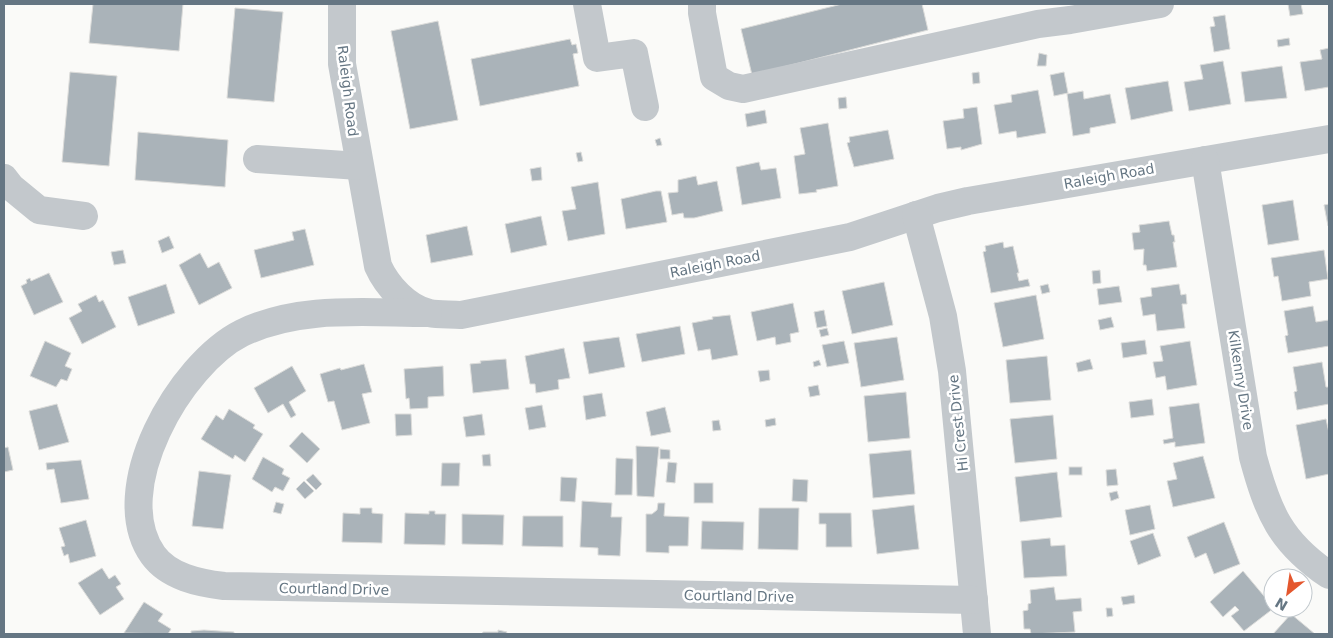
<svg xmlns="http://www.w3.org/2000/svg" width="1333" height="638" viewBox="0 0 1333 638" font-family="'DejaVu Sans',sans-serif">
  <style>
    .building { fill: #aab3b9; stroke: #dcdcda }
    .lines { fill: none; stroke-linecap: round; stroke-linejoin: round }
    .minor { stroke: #c3c8cc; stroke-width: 28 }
    .labels { text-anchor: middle; stroke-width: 5; stroke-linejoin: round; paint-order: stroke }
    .street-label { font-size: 14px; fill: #657683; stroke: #fff }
  </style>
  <rect width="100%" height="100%" fill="#fafaf8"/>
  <!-- building -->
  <g class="building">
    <path d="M93,4h90l-4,47 -90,-8z"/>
    <path d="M842,4h80l6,26 -176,45 -11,-46z"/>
    <path d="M1288,4h13l2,10 -13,2z"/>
    <path d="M235,8l48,4 -9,90 -47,-4z"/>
    <path d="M1225,15l5,34 -16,3 -4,-25 5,-1 -2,-9z"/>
    <path d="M438,21l20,99 -48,9 -19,-98z"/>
    <path d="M1289,38l1,7 -12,2 -1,-7z"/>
    <path d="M570,39l2,6 4,-1 2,9 -5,1 6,32 -99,20 -9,-47z"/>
    <path d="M1329,48v39l-24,4 -5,-29 22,-3 -2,-9z"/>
    <path d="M1039,53l8,2 -1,11h-9z"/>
    <path d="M1223,61l8,43 -42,7 -5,-29 19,-3 -3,-14z"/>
    <path d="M1282,66l5,32 -42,4 -4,-30z"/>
    <path d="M70,72l47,4 -8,90 -47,-4z"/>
    <path d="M979,72l1,11 -7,1 -1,-11z"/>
    <path d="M1064,72l4,21 -14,3 -4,-21z"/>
    <path d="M1168,81l5,30 -42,9 -6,-32z"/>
    <path d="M1038,90l8,43 -29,5 -1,-7 -17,3 -5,-29 18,-3 -1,-7z"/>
    <path d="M1083,91l1,8 26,-5 6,29 -26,5v5l-17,3 -6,-42z"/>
    <path d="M846,97l1,11 -8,1 -1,-11z"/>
    <path d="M977,107l5,37 -21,6v-3l-14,2 -4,-28 21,-3 -1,-9z"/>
    <path d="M765,110l2,13 -20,4 -2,-13z"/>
    <path d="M828,123l10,63 -22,4 1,2 -18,2 -5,-38 11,-2 -5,-26z"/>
    <path d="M888,130l6,29 -40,8 -7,-24 3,-1 -1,-5z"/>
    <path d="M138,132l90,8 -3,47 -90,-7z"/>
    <path d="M660,138l2,7 -5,1 -2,-6z"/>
    <path d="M581,152l2,9 -5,1 -2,-9z"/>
    <path d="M759,162l2,8 15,-2 5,30 -39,7 -6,-38z"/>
    <path d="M541,167l1,13 -10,1 -2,-12z"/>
    <path d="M696,176l2,9 19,-4 6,30 -29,7h-10l-1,-5 -11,2 -4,-22 10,-1v-12z"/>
    <path d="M598,182l7,52 -37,7 -6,-30 14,-2 -5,-22z"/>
    <path d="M656,191h5l6,31 -41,7 -5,-30z"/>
    <path d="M1293,200l6,40 -31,5 -6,-40z"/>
    <path d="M1329,204v21l-1,1 -4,-21z"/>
    <path d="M541,216l6,29 -36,8 -6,-29z"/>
    <path d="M1169,221l3,14h2l1,7h-2l4,25 -30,4 -1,-6h-3l1,-16 -10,1 -2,-17 8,-1 -1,-7z"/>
    <path d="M467,226l6,29 -42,8 -5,-28z"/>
    <path d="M305,229l9,36 -53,13 -7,-28 40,-10 -2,-8z"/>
    <path d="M169,236l5,12 -12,5 -4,-12z"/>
    <path d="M1003,242l1,6 9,-2 6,27h-2l2,8 9,-2 2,7 -39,7 -8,-41 3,-1 -1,-5z"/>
    <path d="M123,250l3,13 -12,2 -3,-13z"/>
    <path d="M1324,250l4,29 -19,3 2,14 -29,5 -4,-25 -4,1 -3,-19z"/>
    <path d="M200,253l8,15 11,-6 13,26 -33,17 -20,-40z"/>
    <path d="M1100,270l1,13 -8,1 -1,-13z"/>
    <path d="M49,273l14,29 -29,13 -13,-29 6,-3 -1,-3 4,-2 1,3z"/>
    <path d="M884,282l9,43 -41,9 -10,-43z"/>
    <path d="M166,284l9,29 -37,13 -10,-29z"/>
    <path d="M1048,284l2,8 -8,2 -2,-8z"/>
    <path d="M1179,284l2,11 5,-1 1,10h-5l3,24 -28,3 -2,-17 -12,2 -3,-18 12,-2 -1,-8z"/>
    <path d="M1119,286l3,16 -23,3 -2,-16z"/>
    <path d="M96,295l3,7 4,-2 13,27 -34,17 -13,-26 13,-7 -4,-7z"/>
    <path d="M1036,295l8,44 -41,8 -9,-44z"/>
    <path d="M793,303l6,29 -9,2 1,8 -15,3 -1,-8 -18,4 -6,-29z"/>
    <path d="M1313,306l3,16 13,-2v26l-41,7 -3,-17 3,-1 -4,-24z"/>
    <path d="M824,310l3,16 -10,2 -3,-16z"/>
    <path d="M730,315l8,40 -26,5 -2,-11 -12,2 -6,-28 21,-4 -1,-2z"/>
    <path d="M1111,317l3,10 -14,3 -2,-10z"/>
    <path d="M680,326l5,28 -43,8 -6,-28z"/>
    <path d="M827,328l2,7 -8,2 -2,-7z"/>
    <path d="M619,337l6,30 -36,7 -6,-32z"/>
    <path d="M897,337l7,43 -43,7 -7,-44z"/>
    <path d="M1145,340l2,14 -24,4 -2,-15z"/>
    <path d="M45,341l26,12 -6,13 7,3 -5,12 -6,-2 -5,8 -26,-11z"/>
    <path d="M844,341l5,22 -22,4 -5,-22z"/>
    <path d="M1190,341l7,44 -30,5 -2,-14 -9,2 -3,-16 10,-1 -3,-15z"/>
    <path d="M564,348l6,30 -12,2 1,9 -23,4 -1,-9h-5l-5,-28z"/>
    <path d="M1047,356l4,44 -41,3 -4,-43z"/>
    <path d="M506,359l3,30 -36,4 -3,-29 11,-1 -1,-2z"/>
    <path d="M1090,359l3,10 -15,3 -2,-9z"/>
    <path d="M819,360l2,5 -7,2 -1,-5z"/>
    <path d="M1322,362l4,25h3v17l-32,6 -3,-18 3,-1 -4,-24z"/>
    <path d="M364,364l8,28 -10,2 8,29 -28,7 -8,-29 -6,1 -8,-28 20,-6 1,2z"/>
    <path d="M292,366l14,25 -17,11 7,13 -5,3 -8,-14 -15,9 -14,-25z"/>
    <path d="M443,366l1,30 -16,1v11l-18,1 -1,-11 -3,1 -2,-30z"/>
    <path d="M769,370l1,10 -10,2 -2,-11z"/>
    <path d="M818,385l2,10 -10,2 -2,-10z"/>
    <path d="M906,392l4,46 -42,4 -4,-46z"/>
    <path d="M602,393l4,23 -20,4 -3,-24z"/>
    <path d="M1152,399l2,16 -23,3 -2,-16z"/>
    <path d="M1199,403l6,40 -30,4v-5l-11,2 -1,-4 10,-2 -4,-31z"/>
    <path d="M57,404l12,38 -30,8 -10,-39z"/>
    <path d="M542,405l4,22 -17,3 -4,-22z"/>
    <path d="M665,407l6,25 -20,4 -5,-24z"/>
    <path d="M229,409l26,16 -2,3 10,6 -18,28 -10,-7 -2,4 -32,-20 15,-24 7,5z"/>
    <path d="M395,414h16l1,21 -16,1z"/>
    <path d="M482,414l3,21 -19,2 -3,-20z"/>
    <path d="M1053,415l4,44 -42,4 -5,-44z"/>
    <path d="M775,418l1,7 -10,2 -1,-7z"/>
    <path d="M1326,419l3,14v41l-23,5 -10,-54z"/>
    <path d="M719,420l2,10 -8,1 -1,-10z"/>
    <path d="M302,432l18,17 -13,14 -18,-17z"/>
    <path d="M636,446l23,1 -5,50 -17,-1z"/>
    <path d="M8,447l5,23 -9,2v-24z"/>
    <path d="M660,449l10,1v9h-10z"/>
    <path d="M911,450l4,44 -42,4 -4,-44z"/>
    <path d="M490,454l1,12h-8l-1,-11z"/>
    <path d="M1203,456l12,42 -42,9 -6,-26 10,-2 -4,-16z"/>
    <path d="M263,457l21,12 -2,5 8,4 -7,13 -8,-4 -3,5 -20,-13z"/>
    <path d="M616,458l17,1 -1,36h-17z"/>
    <path d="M81,460l8,39 -28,4 -7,-34 -7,1 -1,-7z"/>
    <path d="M668,462l9,1 -2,20 -9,-1z"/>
    <path d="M442,463h18l-1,23h-18z"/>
    <rect x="1069" y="467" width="13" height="8"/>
    <path d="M1116,469l2,16 -11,1 -1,-16z"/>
    <path d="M199,471l32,4 -8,54 -31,-3z"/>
    <path d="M1057,472l5,45 -42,5 -5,-45z"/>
    <path d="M313,474l9,10 -6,6 -10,-10z"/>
    <path d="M561,477l16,1 -2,24 -15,-1z"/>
    <path d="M793,479l15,1 -1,22 -15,-1z"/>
    <path d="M304,481l10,10 -9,8 -9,-10z"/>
    <rect x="694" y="483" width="19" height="20"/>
    <path d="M1117,491l2,7 -8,3 -2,-8z"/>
    <path d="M582,501l30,2 -1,14h11l-2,39 -22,-1v-7l-18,-1z"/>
    <path d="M276,502l8,2 -3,10 -8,-2z"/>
    <path d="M658,503h7l-1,13 25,1 -1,29h-19v7l-23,-1v-38h6l5,-4z"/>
    <path d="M914,505l5,44 -42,5 -5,-44z"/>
    <path d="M1150,505l5,24 -25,6 -5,-25z"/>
    <path d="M360,508h12v5l11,1 -1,29 -40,-1 1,-29 17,1z"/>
    <path d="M759,508h40l-1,42 -40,-1z"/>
    <path d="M429,511h6v3h11l-1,31 -41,-1 1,-31 24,1z"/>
    <path d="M819,513h32l1,34h-26v-23h-7z"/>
    <path d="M462,514l42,1 -1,30 -41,-1z"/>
    <path d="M523,516h40v31l-41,-1z"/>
    <path d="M86,520l10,36 -26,7 -2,-9 -4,2 -3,-9 4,-1 -6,-18z"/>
    <path d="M702,521l42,1 -1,28 -42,-1z"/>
    <path d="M1224,522l16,42 -26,10 -8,-21 -11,5 -8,-21z"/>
    <path d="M1153,533l8,23 -23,9 -8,-24z"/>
    <path d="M1050,538l1,8 14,-1 2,31 -43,2 -3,-37z"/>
    <path d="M102,568l7,11 6,-4 6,9 -5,3 8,12 -24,16 -22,-32z"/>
    <path d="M1243,571l31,37 -30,23 -13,-15 8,-6 -4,-4 -12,11 -13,-15z"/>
    <path d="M1054,587l2,13 25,-2 1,13 -9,1 2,20 -44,2 -1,-5h-6l-1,-18 5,-1v-6l3,-1 -1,-13z"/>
    <path d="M1134,595l1,8 -12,2 -2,-8z"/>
    <path d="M144,602l19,12 -5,7 13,8 -3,5 -44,-1z"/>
    <path d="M1106,608h6l1,8 -6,1z"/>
    <path d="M1291,614l24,20h-42z"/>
    <path d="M204,630l30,2v2h-43v-3z"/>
    <path d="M498,630l9,2 -1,2h-24l1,-2h15z"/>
  </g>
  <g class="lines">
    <!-- minor -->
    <g class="minor">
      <path d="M342,4v60l36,202c9,20 29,42 51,47 10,2 22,1 32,2l389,-78 88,-29 30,-7 361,-62"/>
      <path d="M587,4l10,54 37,-5 11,54"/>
      <path d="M702,4v9l12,64 15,9 14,3 295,-65 32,-4 90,-16"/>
      <path d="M257,159l102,7"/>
      <path d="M1205,160l48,297c15,55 27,85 76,118"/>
      <path d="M4,178l7,9 28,23 45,6"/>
      <path d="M916,215l27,101 9,55 25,263"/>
      <path d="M428,313c-62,0 -128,-8 -186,20 -62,31 -135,157 -89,222 16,22 46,28 71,31l750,14"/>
    </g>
  </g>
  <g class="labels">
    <!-- street labels -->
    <g class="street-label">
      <text transform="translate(348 91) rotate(83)" y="5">Raleigh Road</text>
      <text transform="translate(1109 176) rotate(-10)" y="5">Raleigh Road</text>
      <text transform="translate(715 264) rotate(-11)" y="5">Raleigh Road</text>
      <text transform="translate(1241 380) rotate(81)" y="5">Kilkenny Drive</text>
      <text transform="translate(958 423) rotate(-96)" y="5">Hi Crest Drive</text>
      <text transform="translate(334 589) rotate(1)" y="5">Courtland Drive</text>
      <text transform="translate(739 596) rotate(1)" y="5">Courtland Drive</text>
    </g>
  </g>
  <!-- border -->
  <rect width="1333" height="638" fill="none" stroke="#657683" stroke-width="10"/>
  <!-- north arrow -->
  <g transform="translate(1288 593) rotate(210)"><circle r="24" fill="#ffffff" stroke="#c1c8cd"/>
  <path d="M0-4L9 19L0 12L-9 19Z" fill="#e4572e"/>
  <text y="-8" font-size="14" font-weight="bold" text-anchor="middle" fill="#657683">N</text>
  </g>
</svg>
